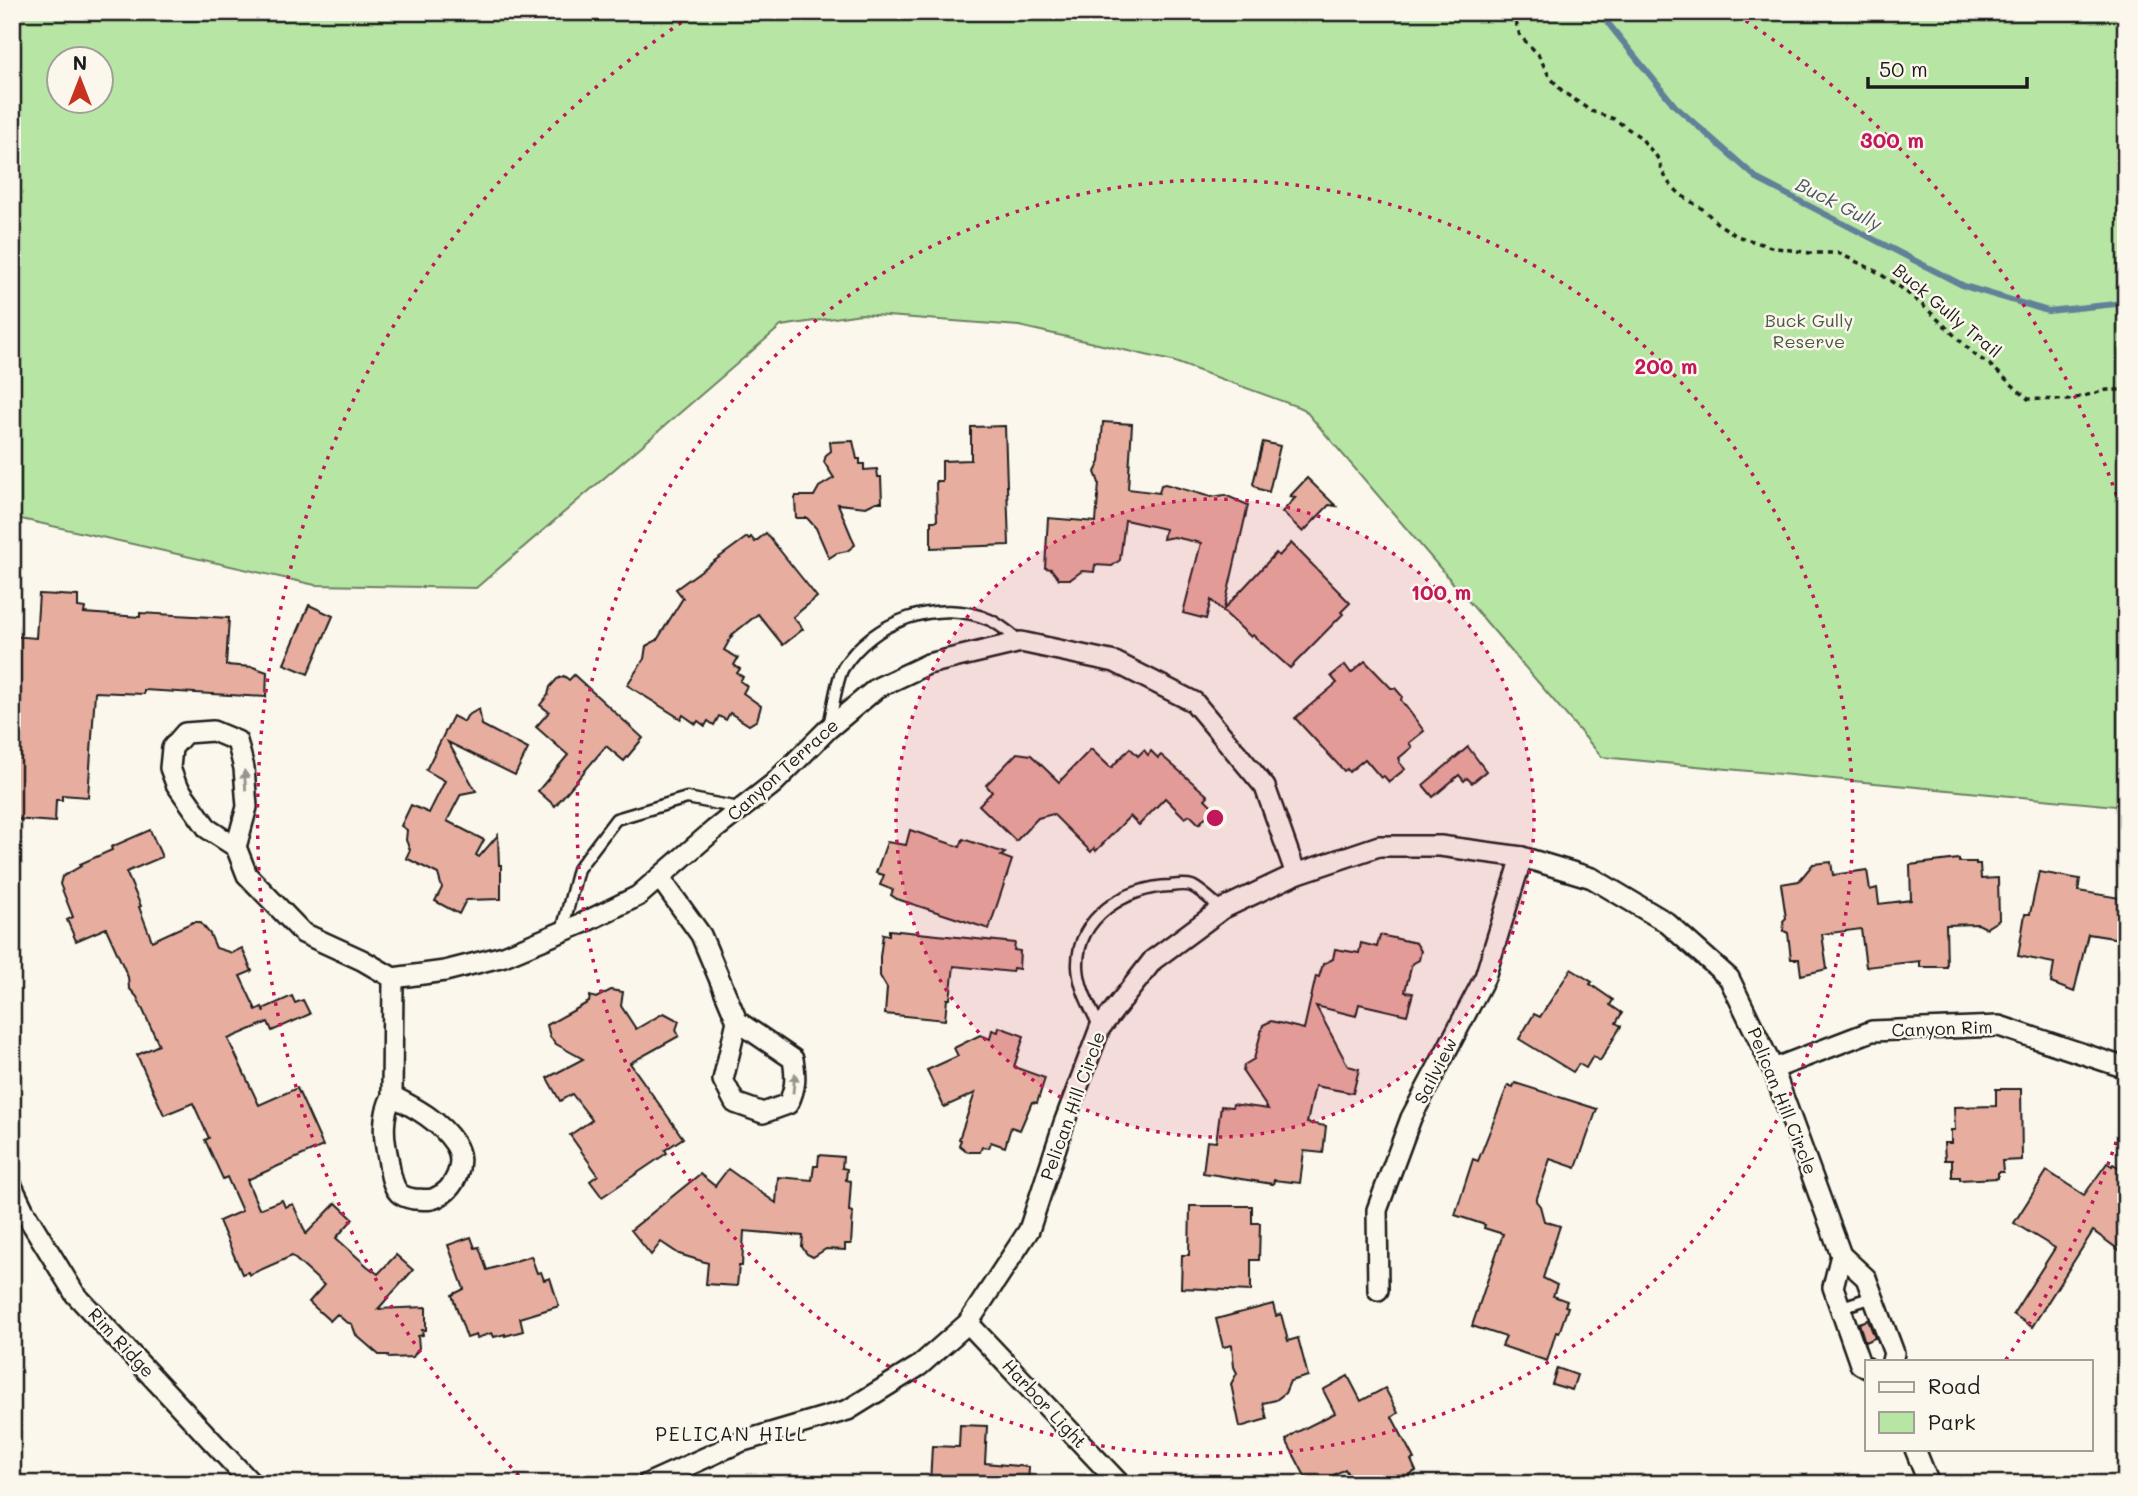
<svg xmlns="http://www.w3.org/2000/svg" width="2138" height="1496" viewBox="0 0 2138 1496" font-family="Mali,sans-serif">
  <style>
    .green { fill: #b7e5a3; stroke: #6a8060; stroke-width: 2; fill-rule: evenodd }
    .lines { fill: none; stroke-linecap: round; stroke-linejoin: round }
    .stream { stroke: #628199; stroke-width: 6 }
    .building { fill: #e7aea0; stroke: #1c1c1c; stroke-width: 2 }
    .lane-casing { stroke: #1c1c1c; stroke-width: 15 }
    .street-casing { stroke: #1c1c1c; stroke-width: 24 }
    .path { stroke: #1c1c1c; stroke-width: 3.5; stroke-dasharray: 5 5; stroke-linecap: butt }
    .lane { stroke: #fbf7ec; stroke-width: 10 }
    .street { stroke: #fbf7ec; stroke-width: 19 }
    .oneway { fill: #97948e }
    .ring { fill: none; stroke: #c2185b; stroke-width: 3.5; stroke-dasharray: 3.5 7 }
    .labels { text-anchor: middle; stroke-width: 5; stroke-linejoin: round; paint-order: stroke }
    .street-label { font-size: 18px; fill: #1c1c1c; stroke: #fbf7ec }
    .park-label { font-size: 18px; fill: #4a5844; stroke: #fbf7ec }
    .water-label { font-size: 19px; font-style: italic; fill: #455765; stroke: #fbf7ec }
    .neighbourhood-label { font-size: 19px; letter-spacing: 2px; fill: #1c1c1c; stroke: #fbf7ec }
    .centre { fill: #c2185b; stroke: #fbf7ec; stroke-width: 3.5 }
    .ring-label { font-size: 21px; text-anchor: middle; font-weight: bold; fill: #c2185b; stroke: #fbf7ec; stroke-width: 5; stroke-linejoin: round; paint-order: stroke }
  </style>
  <rect width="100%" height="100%" fill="#fbf7ec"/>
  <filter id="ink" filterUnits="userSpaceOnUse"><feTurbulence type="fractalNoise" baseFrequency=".0143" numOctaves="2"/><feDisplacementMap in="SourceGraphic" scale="14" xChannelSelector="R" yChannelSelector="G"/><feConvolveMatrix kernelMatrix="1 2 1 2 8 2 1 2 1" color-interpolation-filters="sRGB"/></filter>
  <g filter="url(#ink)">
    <!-- green -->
    <path class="green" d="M12,12h2114v795l-524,-50 -298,-348 -132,-48 -153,-35 -158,-12 -80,12 -305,262 -161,-3 -303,-68zM60,60h42v42h-42z"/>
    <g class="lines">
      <!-- stream -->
      <path class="stream" d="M1599,12l76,94 84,74 205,106 84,25 78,-8"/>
    </g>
    <!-- building -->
    <g class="building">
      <path d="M1103,422l29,2 -4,65 31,4 2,-8 4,-1 46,13 14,-2 23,10 -24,104 52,-56 3,3 12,-13 59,60 -9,9 2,2 -53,54 -37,-33 -2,2 -40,-37 -5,19 -23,-6 18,-70 -27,-6 -11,2 2,-10 -40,-9 -5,40 -8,6 -17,-1 -1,7 -12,-1 -11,8h-12l-8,-10 -6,-1 3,-50 48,4 3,-39 -4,-11 5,-10z"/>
      <path d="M1005,426l4,119 -78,3v-27h6l-1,-40h6v-20l29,-1v-33z"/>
      <path d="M853,441l4,18h3v5h4v6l13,-1 1,8h3l1,25h-6l-10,5 -28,-3 17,41 -8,6 -10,2 -8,5 -13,-30 -9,-10h-11l-1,-19 1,-3h18l5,-9 15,-9 -10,-16 2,-7 5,-4 -1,-9z"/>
      <path d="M1263,442l17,4 -11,46 -10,-3 -6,-5z"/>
      <path d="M1307,478l29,28 -7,-1 -26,27 -21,-20 14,-15 -6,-1z"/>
      <path d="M766,533l51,64 -24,20 10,12 -20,16 -25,-31 -25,20 -9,16 14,8 -4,7 6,4 -3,4 6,4 -3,4 7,5 -4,7 18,13 -4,14 -8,5 -19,-12 -4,7 -7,-4 -5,9 -6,-4 -3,5 -7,-5 -2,3 -13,-9 -2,4 -54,-34 17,-26 2,-13 11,-6 26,-42 -7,-9 71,-52 2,2 2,-2 4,5z"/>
      <path d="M39,594l39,2v11l7,1 -1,5 56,4v-4l89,5 -3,47 27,2 14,5 -1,25 -122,-7v4l-49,-2 -7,105 -26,-2v5h-6l-1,22 -41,-3 -2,-183 24,2z"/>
      <path d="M309,605l24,11 -25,58 -24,-10z"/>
      <path d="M1365,661l26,27h4l7,8 -1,4 23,31 -15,12 3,4 -13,11 1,2 -1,2 6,7 -16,13 -5,-6 -3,2 -16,-19 -16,13 -2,-3 -3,2 -49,-53 42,-35 -6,-7 14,-11 6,8z"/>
      <path d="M574,675l69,63 -19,23 -18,-15 -51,60 -17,-15 30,-36 -32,-28 13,-15 -9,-7 8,-10 2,-8 7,-8 7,-3 5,4z"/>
      <path d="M479,709l3,16 46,24 -13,26 -67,-33 28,49 -15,3 -14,27 37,19 -8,15 3,2 19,-22 1,30h2v34l-35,1 -7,14 -24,-13 7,-13 -4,-14 -32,-16 4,-8 -4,-10 1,-10 -6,-4 10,-21 18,8 16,-32 -19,-11 27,-54 11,6 3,-6z"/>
      <path d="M1468,747l18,24 -14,12 -5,-5 -3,3 -5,-6 -26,22 -10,-12z"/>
      <path d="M1130,748l8,8 6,-6 4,5 3,-4 7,7 3,-3 47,41 -3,3 9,9 -15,16 -9,-9 -5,3 -20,-20 -26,27 -9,-9 -34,35 -2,-3 -3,4 -38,-38 -15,4 -22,23 -37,-36 13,-13 -6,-7 31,-32 14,2 28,27 32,-33 20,19z"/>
      <path d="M150,830l12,27 -36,15 15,34 -2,1 13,34 41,-19h7l10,12 6,14 16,5 10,-5 10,23 -12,5 16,34 6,-3 2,6 -1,-4 29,-13 3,7 8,-3 7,14 -38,17 -4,-9 -40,17 31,66 38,-17 26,58 -76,34 12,29 23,-9 3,7 8,-3 13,30 30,-31 17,16 -17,19 31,28 11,8 18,-19 17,15 -35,39 48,-2v23h-4l1,5 -5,1 1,12 -6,9 -24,1 -1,-3h-9l-23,-20 -4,-11 -6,-2 -9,-8 -7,7 -21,-19 15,-17 -32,-29 -43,19 -1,-3 -6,2 -23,-53 23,-10 -15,-34 -4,2 -18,-39 4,-2 -16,-35 -29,12 -27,-60 22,-10 -22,-48 -8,-9 -1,-11 -22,-49 -30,13 -9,-21 6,-3 -13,-33 2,-7 19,-11 -1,-2 32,-14 -1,-3z"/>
      <path d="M910,830l50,17 3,-8 42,14 -4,3 11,4 -23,69 -92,-30 -6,-4 2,-5 -13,-5 4,-10 -8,-2 11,-31 19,3z"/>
      <path d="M1959,859v3h17v2h4l1,15 17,-1 1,42 -13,8 -8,-4 -32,1 1,42h-27v-6l-54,6 -5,-38 -39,5 5,35 -26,6 -2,-16h-8l-3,-26 -4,-2 -1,-10 3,-3 -5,-34 18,-3 14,-17 18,-2 2,13 34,-5 3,20 7,-2 2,16 32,-4 -1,-35z"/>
      <path d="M2039,872l41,7 -2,12 48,8v41l-38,-6 -14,58 -23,-9 3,-20 -36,-7 7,-42h5z"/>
      <path d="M889,930l126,13 -1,7 6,1 -1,18 -6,-1 -1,4 -58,-6 -4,33h-3l-2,21 -60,-6 2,-26 -7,-12v-19l3,-23 6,1z"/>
      <path d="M1380,935l36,8 5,8 -2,9 -7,4 -6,23 -1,5 8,1 -6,22 -48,-11 -3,12 -40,-10 32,60 11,3 -6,24 -38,-7 -8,37 19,3 -3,27 -19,-2 -4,32 -26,-3 -1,4 -70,-11 4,-32 9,1 5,-36 11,1 1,-3 35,5 -25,-37 1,-7 10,-6 9,-34 8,-4 33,8 12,-53 3,1 4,-13 10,-5 2,-10 24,4 2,-10 16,4z"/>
      <path d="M1571,969l21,13 -2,2 23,16 -3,5 12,8 -6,10 5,3 -21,35 -7,-5 -7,12 -7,-4 -6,8 -54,-33 15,-25 6,3z"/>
      <path d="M611,990l12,2 -2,14 15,23 28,-16 15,8 -3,9 3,6 -49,27 53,75 -18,12 2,3 -65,44 -12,-16 8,-6 -28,-40 22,-15 -20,-26 -12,7 -13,-23 36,-19 -27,-15 -6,-7 -3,-12 42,-23 1,-6 6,2z"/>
      <path d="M999,1027l25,9 -10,31 31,11 -8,25 -5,-1 -12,28 -9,-3 -6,20 -14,-5 -2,6 -7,-1 -2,5h-12l-9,-7 2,-5 -2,-1 16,-46 -31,14 -17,-37 31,-14 -4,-8 26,-13 10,4 2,-9 6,2z"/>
      <path d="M1515,1083l82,26 -21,59 -26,-9 -14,42 4,5 4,15 16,5 -17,52 14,7 -4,11 14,5 -2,5 3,1 -9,26 -3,-1 -9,29 -45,-15 4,-9 -34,-11 31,-92 -19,-6 1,-3 -30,-10 18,-56 5,2 30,-76 5,2z"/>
      <path d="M1996,1089h25l1,71 -20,1 1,11h-5v6l-38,2v-3h-8v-17h-7l-1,-17h7v-13h4l-1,-23 42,-1z"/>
      <path d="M819,1155l24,2 -1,11 5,1 -1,11 5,1 -2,30 4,1 -2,32h-6v6l-19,-1 -13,8 -6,-3 -5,-7 1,-11 -59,-5 -2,35h-3l-2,20 -31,-2 2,-21 -29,-9 -18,-12 -10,13 -20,-25 69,-56 15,12 13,-17 48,34 2,-26 34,3 2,-14h4z"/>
      <path d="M2107,1163l5,3 1,-2 13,7v84l-33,-24 -61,96 -19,-13 42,-66 -41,-25 33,-52 37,24z"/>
      <path d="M1190,1206h62v17h8l-1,37h-8v31l-70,-3 1,-33h7z"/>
      <path d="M471,1237l4,11 4,-1 8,23 44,-14 6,17 4,-1 3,8 6,-2 9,28 -39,12 3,13 -18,5v-2l-11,3 -2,-4 -15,5 -1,-3 -9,3 -15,-43 12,-6 -16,-44z"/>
      <path d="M1273,1304l3,12 5,-2 7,27 10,-3 10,38 -18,5 -5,12 -9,7 -13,3 4,16 -27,8 -9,-43 6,-11 -3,-6 -2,-22 -9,2 -7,-28z"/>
      <path d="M1868,1320l7,18 -10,4 -6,-19z"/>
      <path d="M1557,1368l20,7 -5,15 -20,-6z"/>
      <path d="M1348,1376l13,25 24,-13 13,25 -6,4 22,42 -3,1 5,11 -12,6 4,7h-55l-8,-15 -28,15 -11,-6 -20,-38 9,-7 40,-20 -12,-23z"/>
      <path d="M960,1425l27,1 -2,37 44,4 -1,17h-98l2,-38 27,1z"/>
    </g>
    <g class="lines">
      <!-- lane casing -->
      <g class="lane-casing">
        <g id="lane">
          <path d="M829,725c4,-15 7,-44 14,-57 29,-47 96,-71 147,-48 11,5 22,15 31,22"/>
          <path d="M562,931l16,-62 38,-50 71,-21 52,10"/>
          <path d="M1100,1028c-9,-20 -21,-39 -22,-61 -2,-50 49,-80 92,-81 7,-1 16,-2 22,0 10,5 21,16 30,23"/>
          <path d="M1839,1308l34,-11"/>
        </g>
      </g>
      <!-- street casing -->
      <g class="street-casing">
        <g id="street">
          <path d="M236,847l11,-40 -3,-39 -7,-27 -24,-10 -28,2 -13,15 -2,20 6,16 32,45 28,18 11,28 56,58 59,27 31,18 52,-7 59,-15 79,-33 55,-27 76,-66 59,-46 55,-55 49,-41 51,-24 93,-22 94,20 79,40 71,85 31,87"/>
          <path d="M660,878l41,57 36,86 56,38c3,18 3,29 -5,45l-25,9 -28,-10 -12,-23 14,-59"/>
          <path d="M1773,1069l99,-38 127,-5 127,42"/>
          <path d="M392,1096c24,12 48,25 63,48 12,19 0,46 -20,54 -6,3 -14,1 -21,1 -5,-1 -11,-2 -15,-6 -8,-8 -9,-24 -11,-35 -5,-22 -6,-42 4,-62l1,-118"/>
          <path d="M12,1186l12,25 51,83 177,190"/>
          <path d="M1841,1255l25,23 28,75 -2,8"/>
          <path d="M1378,1290l-1,-80 34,-92 74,-141 37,-120"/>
          <path d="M968,1323l152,161"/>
          <path d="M1915,1449l14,35"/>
          <path d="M647,1484l93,-42 108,-32 71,-44 49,-43 61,-93 35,-107 36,-95 53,-68 69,-51 74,-35 83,-28h61l82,11 70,21 74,44 63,56 44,91 68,186 -8,32 27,77 7,4"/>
        </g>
      </g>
      <!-- path -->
      <path class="path" d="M1513,12l7,24 18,18 11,22 14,16 28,19 23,8 26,18 17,20 10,24 14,14 23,15 13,13 20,13 34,11 39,6h28l36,17 26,17 27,22 48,46 15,10 38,34 40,1 39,-10h19"/>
      <!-- lane -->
      <use href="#lane" class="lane"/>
      <!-- street -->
      <use href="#street" class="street"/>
    </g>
    <!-- one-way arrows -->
    <defs><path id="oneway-solid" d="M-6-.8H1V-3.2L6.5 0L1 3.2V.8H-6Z" transform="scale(1.75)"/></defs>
    <g class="oneway">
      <use href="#oneway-solid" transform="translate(245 780) rotate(-94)"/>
      <use href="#oneway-solid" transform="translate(794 1083) rotate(-84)"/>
    </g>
  </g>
  <!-- distance rings -->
  <circle cx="1215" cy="818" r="319" fill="#c2185b" fill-opacity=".12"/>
  <g class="ring">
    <circle cx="1215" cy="818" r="319"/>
    <circle cx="1215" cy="818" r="638"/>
    <path d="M2123 1122A958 958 0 0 1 2005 1361M526 1483A958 958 0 0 1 693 15M1737 15A958 958 0 0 1 2123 514"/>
  </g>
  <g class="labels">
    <!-- street labels -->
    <g class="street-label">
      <text transform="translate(1947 311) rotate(40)" y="6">Buck Gully Trail</text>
      <text transform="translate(783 770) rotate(-42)" y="6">Canyon Terrace</text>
      <text transform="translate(1942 1029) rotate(-2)" y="6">Canyon Rim</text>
      <text transform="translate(1436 1071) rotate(-63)" y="6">Sailview</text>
      <text transform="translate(1782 1101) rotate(68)" y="6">Pelican Hill Circle</text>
      <text transform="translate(1073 1106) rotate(-70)" y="6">Pelican Hill Circle</text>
      <text transform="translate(121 1343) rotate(47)" y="6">Rim Ridge</text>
      <text transform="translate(1044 1404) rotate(47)" y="6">Harbor Light</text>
    </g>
    <!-- park labels -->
    <g class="park-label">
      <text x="1809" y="327">Buck Gully<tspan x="1809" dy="21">Reserve</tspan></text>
    </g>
    <!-- water labels -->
    <g class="water-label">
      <text transform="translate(1839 204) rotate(27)" y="7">Buck Gully</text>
    </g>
    <!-- neighbourhood labels -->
    <g class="neighbourhood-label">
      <text x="732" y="1441">PELICAN HILL</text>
    </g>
  </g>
  <circle cx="1215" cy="818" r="10" class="centre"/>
  <g class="ring-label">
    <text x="1892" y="148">300 m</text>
    <text x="1666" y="374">200 m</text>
    <text x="1441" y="600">100 m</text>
  </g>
  <!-- margin -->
  <rect width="2138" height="1496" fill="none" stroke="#fbf7ec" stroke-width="42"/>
  <rect x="21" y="21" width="2096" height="1454" fill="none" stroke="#1c1c1c" stroke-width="2.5" filter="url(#ink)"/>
  <!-- legend -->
  <rect x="1865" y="1360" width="228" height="91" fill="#fbf7ec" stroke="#a29f99" stroke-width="2"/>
  <rect x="1879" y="1382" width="35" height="10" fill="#fbf7ec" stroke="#a29f99" stroke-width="2"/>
  <text x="1928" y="1394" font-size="21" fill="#1c1c1c">Road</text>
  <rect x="1879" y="1412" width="35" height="21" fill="#b7e5a3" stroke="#a29f99" stroke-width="2"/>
  <text x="1928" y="1430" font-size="21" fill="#1c1c1c">Park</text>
  <!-- north arrow -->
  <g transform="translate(80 80)"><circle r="33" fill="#fbf7ec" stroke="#a29f99" stroke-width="2"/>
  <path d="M0-5L12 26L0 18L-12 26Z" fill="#c8321e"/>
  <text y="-10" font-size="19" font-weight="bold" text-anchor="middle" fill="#1c1c1c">N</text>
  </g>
  <!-- scale -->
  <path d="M1868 77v10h159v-10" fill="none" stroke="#1c1c1c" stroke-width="3.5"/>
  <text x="1879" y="77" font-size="21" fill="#1c1c1c" stroke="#fbf7ec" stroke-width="5" paint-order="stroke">50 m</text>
</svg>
